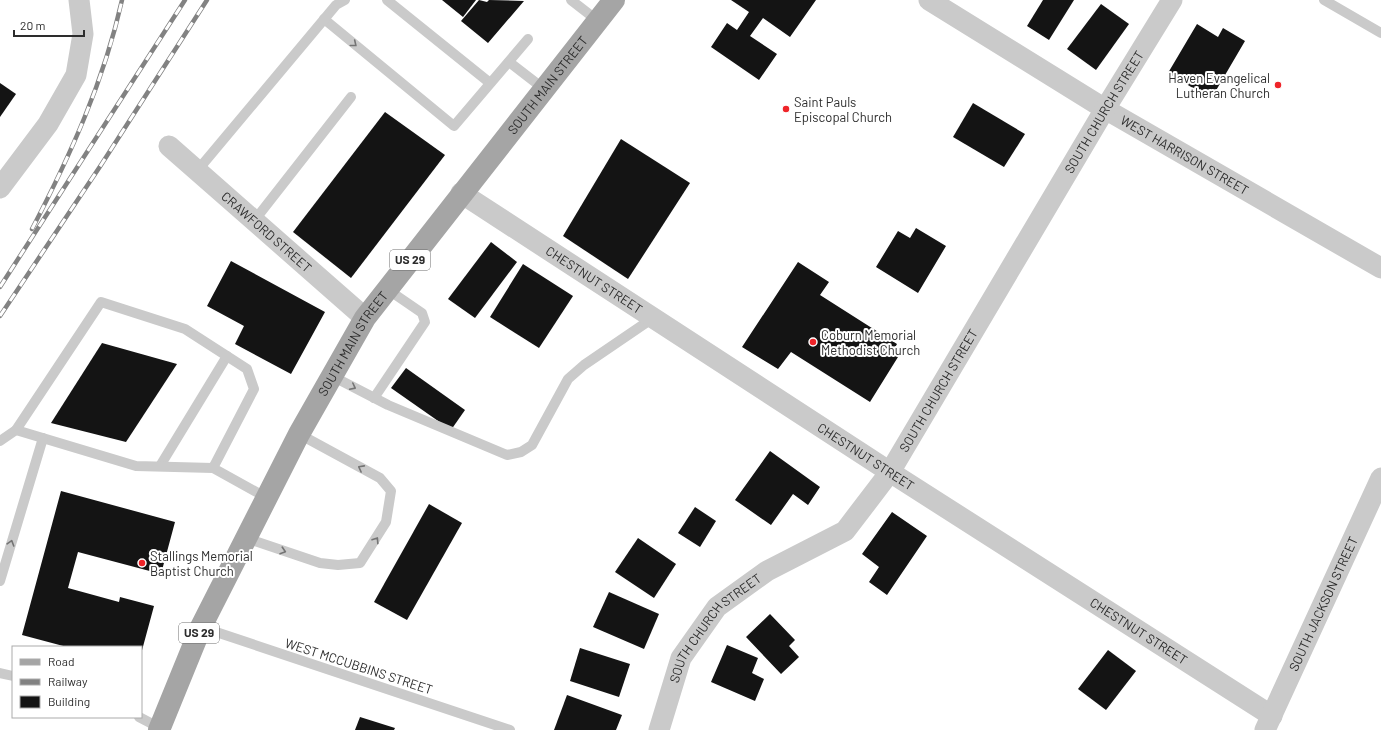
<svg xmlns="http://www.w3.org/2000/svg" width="1381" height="730" viewBox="0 0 1381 730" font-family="Barlow,sans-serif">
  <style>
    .building { fill: #141414 }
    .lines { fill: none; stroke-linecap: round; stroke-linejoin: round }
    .lane { stroke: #cacaca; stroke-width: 10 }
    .street { stroke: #cacaca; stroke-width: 21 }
    .primary { stroke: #a5a5a5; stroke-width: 22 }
    .rail-casing { stroke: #828282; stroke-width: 4.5 }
    .rail { stroke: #fff; stroke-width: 3; stroke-dasharray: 9; stroke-linecap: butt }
    .oneway { stroke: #747474 }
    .poi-dot { fill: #ef2429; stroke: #fff; stroke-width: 1.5 }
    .labels { text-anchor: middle; stroke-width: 4; stroke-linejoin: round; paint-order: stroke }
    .shield { fill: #fff; stroke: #6c6c6c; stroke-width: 1 }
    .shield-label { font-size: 12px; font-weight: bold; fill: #2d2d2d }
    .poi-label { font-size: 13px; fill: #2d2d2d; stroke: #fff; text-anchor: start }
    .street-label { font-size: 13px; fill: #2d2d2d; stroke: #fff }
  </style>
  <rect width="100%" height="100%" fill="#fff"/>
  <!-- building -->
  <g class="building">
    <path d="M442,0h34l-13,17z"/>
    <path d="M479,0l8,2 2,-2 35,1 -36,42 -27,-22z"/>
    <path d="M731,0h85l-26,37 -27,-19 -13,18 27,18 -18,26 -48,-33 16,-24 10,7 12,-18z"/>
    <path d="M1043,0h31l-25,40 -22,-14z"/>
    <path d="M1101,4l28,20 -33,46 -29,-21z"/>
    <path d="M1197,24l21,13 5,-9 22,13 -34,58 -43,-26z"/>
    <path d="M0,83l16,11 -16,23z"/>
    <path d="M973,103l52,31 -21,33 -51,-30z"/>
    <path d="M385,112l60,43 -94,123 -58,-46z"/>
    <path d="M621,139l69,44 -62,96 -65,-43z"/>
    <path d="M916,228l30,18 -28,47 -42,-26 22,-36 12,7z"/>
    <path d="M491,242l26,20 -42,56 -27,-19z"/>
    <path d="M231,261l94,51 -34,62 -56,-30 9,-18 -37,-20z"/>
    <path d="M798,262l31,20 -9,13 77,49 -5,9 6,4 -28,45 -79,-50 -13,17 -36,-22z"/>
    <path d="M523,264l50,32 -34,52 -49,-31z"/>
    <path d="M102,343l75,21 -51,78 -75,-19z"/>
    <path d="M406,368l59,42 -14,20 -60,-42z"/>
    <path d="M770,451l50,36 -12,18 -15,-11 -22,31 -36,-25z"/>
    <path d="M61,491l114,31 -14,52 -83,-22 -10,36 51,14 1,-5 34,9 -13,48v-7h-74l-45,-12z"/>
    <path d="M429,504l33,19 -55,97 -33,-18z"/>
    <path d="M695,507l21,14 -16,26 -22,-14z"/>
    <path d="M892,512l35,24 -40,59 -18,-13 10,-15 -17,-13z"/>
    <path d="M638,538l38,26 -22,34 -39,-26z"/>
    <path d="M609,592l50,22 -15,35 -51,-22z"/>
    <path d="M770,614l25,26 -6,6 10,11 -18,17 -35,-37z"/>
    <path d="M727,645l31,13 -6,15 12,6 -9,22 -44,-19z"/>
    <path d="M580,648l50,16 -11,33 -49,-16z"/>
    <path d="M1108,650l28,21 -30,39 -28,-21z"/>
    <path d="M567,695l55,20 -6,15h-62z"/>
    <path d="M360,717l35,11 -1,2h-39z"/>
  </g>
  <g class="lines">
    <!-- lane -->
    <g class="lane">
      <path d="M387,0l103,83"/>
      <path d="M571,0l27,21"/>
      <path d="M1324,0l57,33"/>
      <path d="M324,19l130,107 74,-87"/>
      <path d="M509,62l35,27"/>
      <path d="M197,171l139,-166 9,-5"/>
      <path d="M254,221l97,-124"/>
      <path d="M332,376l56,29 119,50 14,-3 11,-7 36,-66 16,-14 69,-47"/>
      <path d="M374,398l51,-76 -3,-9 -35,-24"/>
      <path d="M0,441l16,-11"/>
      <path d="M160,466l67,-110"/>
      <path d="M213,468l41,-79 -7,-20 -62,-40 -84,-27 -85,128 120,36 77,2 54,30"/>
      <path d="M246,538l74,25 18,2 22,-2 26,-41 5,-31 -11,-13 -81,-44"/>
      <path d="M0,581l43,-143"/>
      <path d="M201,627l309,103"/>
      <path d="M0,673l13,3"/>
      <path d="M139,717l21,11"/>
    </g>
    <!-- street -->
    <g class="street">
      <path id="s1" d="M929,0l176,109 276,159"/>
      <path id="s2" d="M169,146l196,172"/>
      <path d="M0,188l48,-64 28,-49 7,-41 -4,-34"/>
      <path id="s3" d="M461,193l429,279 382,244"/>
      <path id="s4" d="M659,730l22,-72 36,-51 50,-36 78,-40 45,-59 215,-363 67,-109"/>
      <path id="s5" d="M1265,730l116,-252"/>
    </g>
    <!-- primary -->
    <path class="primary" id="s6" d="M159,730l42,-103 98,-193 66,-116 249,-318"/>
    <!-- rail casing -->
    <g class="rail-casing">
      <g id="rail">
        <path d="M32,229c38,-73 72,-148 90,-229"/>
        <path d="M0,287l185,-287"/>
        <path d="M0,316l101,-151 106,-165"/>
      </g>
    </g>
    <!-- rail -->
    <use href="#rail" class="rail"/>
  </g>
  <!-- one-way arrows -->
  <defs><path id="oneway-chevron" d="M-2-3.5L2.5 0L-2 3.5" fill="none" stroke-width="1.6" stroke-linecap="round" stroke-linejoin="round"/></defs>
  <g class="oneway">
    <use href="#oneway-chevron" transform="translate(354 44) rotate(39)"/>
    <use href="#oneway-chevron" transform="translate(353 387) rotate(27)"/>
    <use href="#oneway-chevron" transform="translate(361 468) rotate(-152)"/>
    <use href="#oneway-chevron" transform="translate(376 540) rotate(-57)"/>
    <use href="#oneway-chevron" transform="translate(11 543) rotate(-73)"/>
    <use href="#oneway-chevron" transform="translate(283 551) rotate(18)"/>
  </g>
  <!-- markers -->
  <g class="poi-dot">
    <circle cx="1278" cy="85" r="4"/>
    <circle cx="786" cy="109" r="4"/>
    <circle cx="813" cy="342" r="4"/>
    <circle cx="142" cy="563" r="4"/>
  </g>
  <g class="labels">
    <!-- shield labels -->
    <g class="shield">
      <rect x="390" y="250" width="40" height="20" rx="3"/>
      <rect x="179" y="623" width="40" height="20" rx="3"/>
    </g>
    <g class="shield-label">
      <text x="410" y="264">US 29</text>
      <text x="199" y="637">US 29</text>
    </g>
    <!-- poi labels -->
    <g class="poi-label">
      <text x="1270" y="83" text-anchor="end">Haven Evangelical<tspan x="1270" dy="15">Lutheran Church</tspan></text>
      <text x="794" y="107">Saint Pauls<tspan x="794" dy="15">Episcopal Church</tspan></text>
      <text x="821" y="340">Coburn Memorial<tspan x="821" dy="15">Methodist Church</tspan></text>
      <text x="150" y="561">Stallings Memorial<tspan x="150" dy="15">Baptist Church</tspan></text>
    </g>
    <!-- street labels -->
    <g class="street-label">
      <text dy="5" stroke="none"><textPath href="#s6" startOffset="757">SOUTH MAIN STREET</textPath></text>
      <text dy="5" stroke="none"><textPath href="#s4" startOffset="780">SOUTH CHURCH STREET</textPath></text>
      <text dy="5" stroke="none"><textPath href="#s1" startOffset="299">WEST HARRISON STREET</textPath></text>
      <text dy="5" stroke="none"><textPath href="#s2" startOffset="130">CRAWFORD STREET</textPath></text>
      <text dy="5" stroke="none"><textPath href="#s3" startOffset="159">CHESTNUT STREET</textPath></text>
      <text dy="5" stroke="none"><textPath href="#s6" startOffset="433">SOUTH MAIN STREET</textPath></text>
      <text dy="5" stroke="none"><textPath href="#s4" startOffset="456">SOUTH CHURCH STREET</textPath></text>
      <text dy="5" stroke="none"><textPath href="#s3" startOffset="483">CHESTNUT STREET</textPath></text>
      <text dy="5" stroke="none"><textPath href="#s5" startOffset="139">SOUTH JACKSON STREET</textPath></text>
      <text dy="5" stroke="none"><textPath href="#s4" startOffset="120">SOUTH CHURCH STREET</textPath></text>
      <text dy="5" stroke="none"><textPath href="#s3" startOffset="807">CHESTNUT STREET</textPath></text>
      <text transform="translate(359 666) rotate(18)" y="5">WEST MCCUBBINS STREET</text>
    </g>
  </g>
  <!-- legend -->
  <rect x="12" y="646" width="130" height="72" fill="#ffffff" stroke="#ababab"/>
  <rect x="20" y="659" width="20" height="6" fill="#a5a5a5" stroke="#ababab"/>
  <text x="48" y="666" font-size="12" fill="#2d2d2d">Road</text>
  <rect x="20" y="679" width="20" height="6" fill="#828282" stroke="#ababab"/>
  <text x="48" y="686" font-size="12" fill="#2d2d2d">Railway</text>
  <rect x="20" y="696" width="20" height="12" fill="#141414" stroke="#ababab"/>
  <text x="48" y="706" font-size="12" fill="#2d2d2d">Building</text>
  <!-- scale -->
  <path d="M14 30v6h70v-6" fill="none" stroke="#2d2d2d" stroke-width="2"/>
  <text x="20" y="30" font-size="12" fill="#2d2d2d" stroke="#ffffff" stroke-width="3" paint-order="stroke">20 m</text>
</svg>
